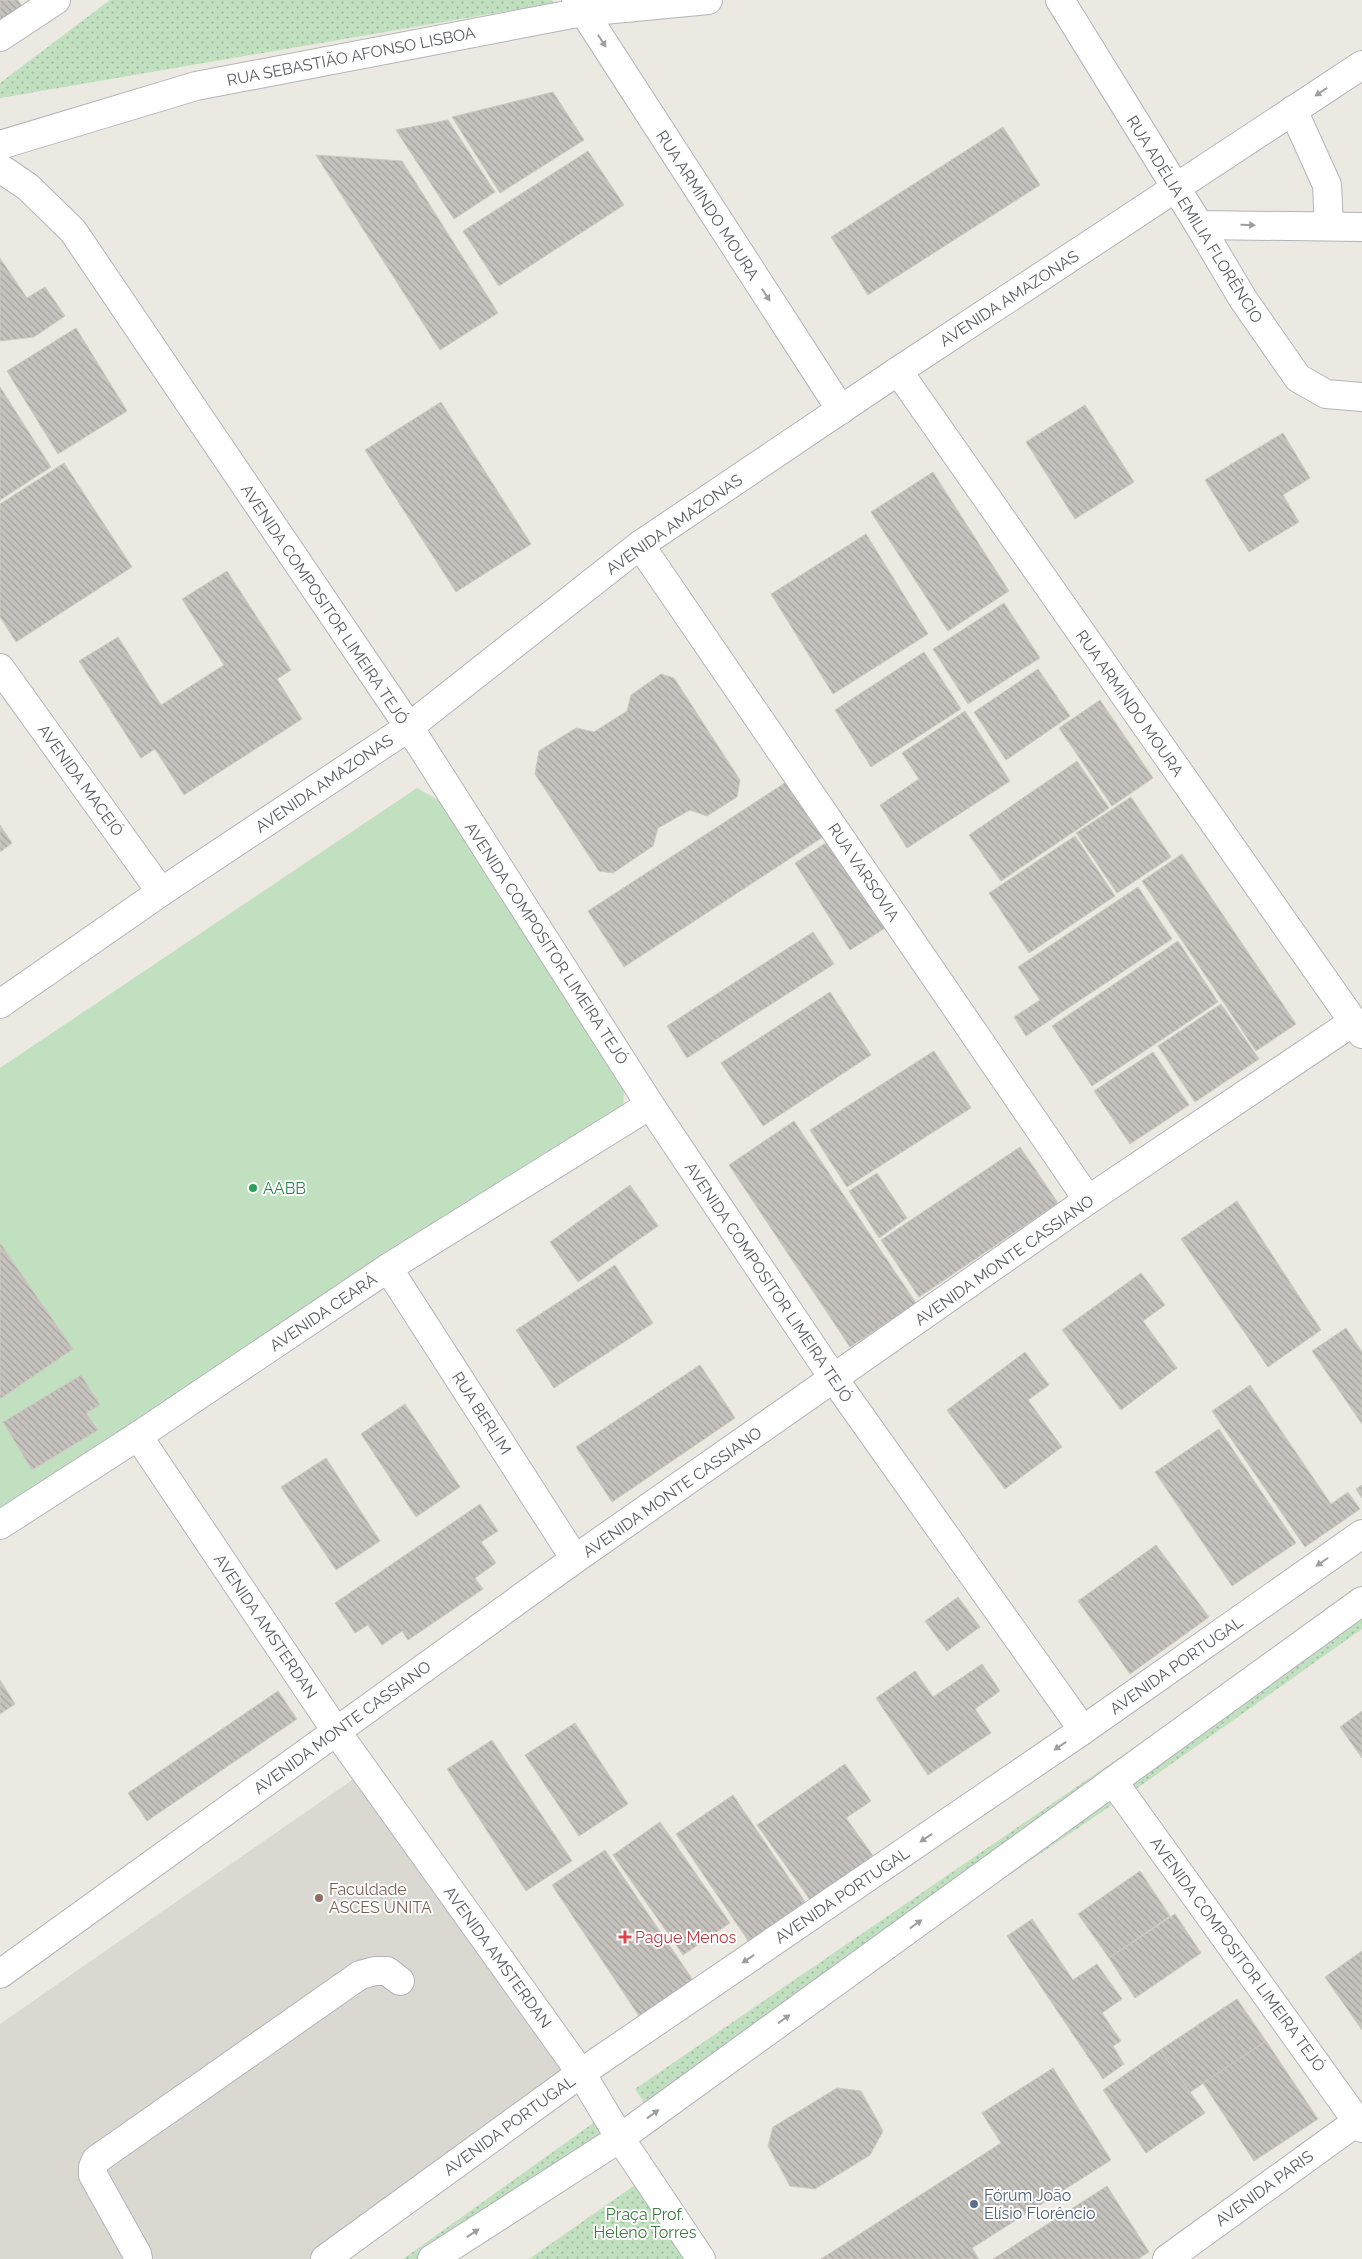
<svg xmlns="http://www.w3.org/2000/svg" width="1362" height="2259" viewBox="0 0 1362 2259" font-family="Raleway,sans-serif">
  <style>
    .education { fill: #dad8d0 }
    .green { fill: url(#green-dots) }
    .pitch { fill: #c0e0c0 }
    .building { fill: url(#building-back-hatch); stroke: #cfcac0 }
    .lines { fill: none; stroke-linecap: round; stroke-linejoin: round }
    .minor-casing { stroke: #b2b4b7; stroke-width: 30 }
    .minor { stroke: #fff; stroke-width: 28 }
    .oneway { fill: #9c9ea0 }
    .leisure-dot { fill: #2e9e5b; stroke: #fff; stroke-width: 2 }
    .education-dot { fill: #8d6e63; stroke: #fff; stroke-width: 2 }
    .health-dot { fill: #e0444e; stroke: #fff; stroke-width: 2 }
    .service-dot { fill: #5c6f8a; stroke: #fff; stroke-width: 2 }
    .labels { text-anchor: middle; stroke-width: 4; stroke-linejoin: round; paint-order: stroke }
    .street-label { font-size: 16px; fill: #5a5d60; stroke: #fff }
    .leisure-label { font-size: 16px; fill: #27864d; stroke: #fff; text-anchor: start }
    .education-label { font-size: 16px; fill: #785e54; stroke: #fff; text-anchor: start }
    .health-label { font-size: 16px; fill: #be3a42; stroke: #fff; text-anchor: start }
    .service-label { font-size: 16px; fill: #4e5e75; stroke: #fff; text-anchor: start }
    .park-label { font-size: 16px; fill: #3d7c41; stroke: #fff }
  </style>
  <defs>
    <pattern id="green-dots" width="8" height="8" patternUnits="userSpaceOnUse" patternTransform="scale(1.25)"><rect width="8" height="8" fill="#c0e0c0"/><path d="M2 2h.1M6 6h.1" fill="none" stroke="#9fb99f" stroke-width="1.8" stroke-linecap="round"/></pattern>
    <pattern id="building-back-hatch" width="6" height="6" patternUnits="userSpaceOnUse" patternTransform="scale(1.25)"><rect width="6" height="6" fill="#c6c3be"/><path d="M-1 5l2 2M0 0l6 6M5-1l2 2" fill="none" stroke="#a4a29e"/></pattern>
  </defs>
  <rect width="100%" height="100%" fill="#ebe9e1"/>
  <!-- education -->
  <path class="education" d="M365,1771l220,311 -257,177h-328v-235z"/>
  <!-- green -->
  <g class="green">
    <path d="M110,0h441l3,3 -554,95v-15z"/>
    <path d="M1362,1589v40l-219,155 -490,332 -18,-27 478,-327z"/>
    <path d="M610,2111l17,27 -169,121h-55z"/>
    <path d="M655,2171l59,88h-185z"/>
  </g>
  <!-- pitch -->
  <path class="pitch" d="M417,788l23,13 184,285 -1,23 -623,420v-461z"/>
  <!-- building -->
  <g class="building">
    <path d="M0,0h18l10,16 -28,17z"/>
    <path d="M553,92l31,48 -84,53 -48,-76z"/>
    <path d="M448,120l47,72 -41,27 -58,-89z"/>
    <path d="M1003,127l37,58 -172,110 -37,-58z"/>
    <path d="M588,151l36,54 -125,81 -36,-55z"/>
    <path d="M316,155l86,6 96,152 -58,37z"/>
    <path d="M0,258l27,40 18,-11 20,29 -31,21 -34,4z"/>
    <path d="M76,328l51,83 -69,43 -51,-83z"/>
    <path d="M0,387l51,80 -51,33z"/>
    <path d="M441,402l90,142 -75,48 -91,-142z"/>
    <path d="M1085,405l49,77 -59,37 -49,-77z"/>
    <path d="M1283,433l27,45 -27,17 16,27 -50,30 -44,-72z"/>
    <path d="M64,463l68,104 -116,75 -16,-25v-113z"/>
    <path d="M933,472l76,119 -61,40 -77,-119z"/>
    <path d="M866,534l62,100 -95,60 -62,-100z"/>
    <path d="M227,571l64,99 -14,9 25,40 -118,76 -29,-46 -14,9 -62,-97 39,-24 43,68 63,-40 -42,-66z"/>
    <path d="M1004,603l36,55 -72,46 -35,-55z"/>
    <path d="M924,652l37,57 -90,58 -36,-57z"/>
    <path d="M1038,669l32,47 -64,44 -32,-48z"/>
    <path d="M661,674l13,4 66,102 -3,17 -30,19 -17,-6 -32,18 -5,18 -40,27 -14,-2 -64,-97 4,-23 37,-23 18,4 33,-21 4,-16z"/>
    <path d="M1100,700l53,78 -41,28 -53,-78z"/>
    <path d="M965,711l45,70 -103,67 -27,-43 39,-26 -17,-26z"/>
    <path d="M1077,761l32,47 -108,73 -32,-46z"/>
    <path d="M794,777l35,56 -205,134 -36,-56z"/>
    <path d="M1131,797l40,60 -54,36 -41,-60z"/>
    <path d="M0,825l12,18 -12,9z"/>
    <path d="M1075,836l40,60 -86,57 -40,-60z"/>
    <path d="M835,837l55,88 -40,25 -55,-87z"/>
    <path d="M1182,854l114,170 -40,27 -114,-170z"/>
    <path d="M1138,887l34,52 -146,97 -12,-19 26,-17 -22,-33z"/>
    <path d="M813,932l21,32 -147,94 -20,-32z"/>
    <path d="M1178,941l40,61 -126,84 -40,-60z"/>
    <path d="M830,992l41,63 -108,71 -42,-63z"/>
    <path d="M1221,1004l38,55 -64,43 -37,-56z"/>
    <path d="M934,1051l37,57 -124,79 -37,-57z"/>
    <path d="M1153,1052l36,53 -59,39 -36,-53z"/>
    <path d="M794,1121l122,182 -66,44 -121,-182z"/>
    <path d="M1020,1147l38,56 -139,94 -38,-57z"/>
    <path d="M877,1173l30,45 -28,20 -30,-47z"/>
    <path d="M630,1185l28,41 -80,56 -28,-40z"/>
    <path d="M1237,1201l84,129 -53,37 -87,-128z"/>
    <path d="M0,1243l73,106 -73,50z"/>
    <path d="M615,1265l38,58 -99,65 -38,-58z"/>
    <path d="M1141,1273l24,32 -22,16 34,47 -56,42 -59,-80z"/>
    <path d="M1346,1328l16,24v72l-50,-73z"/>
    <path d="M1025,1352l24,33 -21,15 34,47 -57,42 -58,-79z"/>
    <path d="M700,1365l35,53 -123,84 -36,-55z"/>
    <path d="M81,1375l19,30 -14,8 12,17 -66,40 -29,-48z"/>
    <path d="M1250,1385l81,119 17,-12 12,17 -55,38 -93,-136z"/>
    <path d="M405,1404l55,83 -44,30 -55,-83z"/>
    <path d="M1219,1429l77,114 -64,43 -77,-114z"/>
    <path d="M326,1458l54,83 -44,29 -55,-83z"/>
    <path d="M1362,1485v13l-6,-9z"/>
    <path d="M480,1504l18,27 -17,11 15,21 -21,15 8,11 -75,51 -6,-9 -20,14 -14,-20 -13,8 -20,-30z"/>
    <path d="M1156,1545l53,72 -79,57 -52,-73z"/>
    <path d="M958,1597l22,30 -33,24 -22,-30z"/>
    <path d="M982,1664l18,27 -25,18 16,24 -63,42 -52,-77 39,-27 18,26z"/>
    <path d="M0,1680l15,24 -15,10z"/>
    <path d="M278,1691l19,28 -150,102 -19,-28z"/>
    <path d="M1362,1711v47l-22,-31z"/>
    <path d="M575,1723l53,81 -49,32 -54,-81z"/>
    <path d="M492,1740l80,121 -46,30 -79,-122z"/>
    <path d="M845,1764l26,37 -25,17 30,42 -63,44 -56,-79z"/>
    <path d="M733,1795l77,114 -57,39 -77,-114z"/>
    <path d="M660,1822l70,101 -47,32 -70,-100z"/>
    <path d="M605,1850l94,139 -54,36 -93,-140z"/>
    <path d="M1140,1871l30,45 -61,42 -31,-44z"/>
    <path d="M1175,1914l26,39 -66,45 -26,-40z"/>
    <path d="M1032,1919l41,61 24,-16 25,35 -20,14 19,28 -8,5 11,18 -21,15 -96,-143z"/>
    <path d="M1362,1951v79l-37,-53z"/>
    <path d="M1237,1999l29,42 -77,52 -29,-43z"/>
    <path d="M1266,2041l52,78 -64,42 -51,-78z"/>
    <path d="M1160,2050l45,63 -59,40 -43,-63z"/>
    <path d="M1053,2068l58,92 -139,88 7,11h-158l180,-116 -19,-30z"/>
    <path d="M837,2088l24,3 22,40 -13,24 -55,34 -25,-3 -22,-40 5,-19z"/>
    <path d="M1107,2186l42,66 -11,7h-145z"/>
  </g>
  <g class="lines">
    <!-- minor casing -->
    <g class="minor-casing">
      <g id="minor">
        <path d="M576,0l265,410"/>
        <path d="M1060,0l139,225 44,74 55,79 28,16 36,3"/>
        <path d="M0,37l56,-37"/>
        <path d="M1293,110l34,75 2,41"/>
        <path d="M0,145l196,-59 387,-74 125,-12"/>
        <path d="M0,168l28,19 45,44 336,496 241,378 184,274 249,351"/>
        <path d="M1199,225l163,2"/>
        <path d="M898,371l464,663"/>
        <path d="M640,545l448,655"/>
        <path d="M0,668l161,224"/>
        <path d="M0,1004l161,-112 248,-165 231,-182 258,-174 464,-306"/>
        <path d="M388,1268l187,291"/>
        <path d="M138,1436l198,295 245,342 39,65 81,121"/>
        <path d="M0,1525l138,-89 250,-168 262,-163"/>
        <path d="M1113,1781l249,347"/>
        <path d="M0,1974l575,-415 513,-359 265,-178"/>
        <path d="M138,2259l-1,-5 -44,-79v-8l3,-7 264,-185 15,-4h12l13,10"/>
        <path d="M325,2259l256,-186 502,-343 279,-196"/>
        <path d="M432,2259l188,-121 742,-537"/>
        <path d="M1167,2259l195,-141"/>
      </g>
    </g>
    <!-- minor -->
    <use href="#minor" class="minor"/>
  </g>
  <!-- one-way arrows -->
  <defs><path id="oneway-solid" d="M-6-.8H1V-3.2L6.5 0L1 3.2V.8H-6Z" transform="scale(1.25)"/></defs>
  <g class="oneway">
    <use href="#oneway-solid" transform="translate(602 41) rotate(57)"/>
    <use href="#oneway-solid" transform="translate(1321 92) rotate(146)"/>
    <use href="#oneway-solid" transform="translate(1248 225) rotate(1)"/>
    <use href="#oneway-solid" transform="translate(766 295) rotate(57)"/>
    <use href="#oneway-solid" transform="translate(1322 1562) rotate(145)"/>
    <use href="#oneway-solid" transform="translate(1060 1746) rotate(146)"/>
    <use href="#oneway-solid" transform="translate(926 1838) rotate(146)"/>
    <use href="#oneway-solid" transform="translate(916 1924) rotate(-36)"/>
    <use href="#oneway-solid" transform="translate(748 1959) rotate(146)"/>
    <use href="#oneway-solid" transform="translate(784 2019) rotate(-36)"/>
    <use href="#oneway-solid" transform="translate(653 2114) rotate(-36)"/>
    <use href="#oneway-solid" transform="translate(473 2233) rotate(-33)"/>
  </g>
  <!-- markers -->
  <circle class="leisure-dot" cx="253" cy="1188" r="5"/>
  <circle class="education-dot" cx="319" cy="1898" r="5"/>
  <path class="health-dot" d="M622.5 1929.5h5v5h5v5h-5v5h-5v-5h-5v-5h5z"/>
  <circle class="service-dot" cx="974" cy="2204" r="5"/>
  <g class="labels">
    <!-- street labels -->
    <g class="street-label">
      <text transform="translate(351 56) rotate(-11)" y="6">RUA SEBASTIÃO AFONSO LISBOA</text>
      <text transform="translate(708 205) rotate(57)" y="6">RUA ARMINDO MOURA</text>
      <text transform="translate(1195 219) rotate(58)" y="6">RUA ADÉLIA EMILIA FLORÊNCIO</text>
      <text transform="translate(1009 298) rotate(-33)" y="6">AVENIDA AMAZONAS</text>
      <text transform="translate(674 524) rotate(-35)" y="6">AVENIDA AMAZONAS</text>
      <text transform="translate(325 604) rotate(56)" y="6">AVENIDA COMPOSITOR LIMEIRA TEJÓ</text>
      <text transform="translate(1130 703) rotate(55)" y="6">RUA ARMINDO MOURA</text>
      <text transform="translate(81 780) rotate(54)" y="6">AVENIDA MACEIÓ</text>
      <text transform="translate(324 783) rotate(-34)" y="6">AVENIDA AMAZONAS</text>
      <text transform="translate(864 872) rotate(56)" y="6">RUA VARSOVIA</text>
      <text transform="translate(547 943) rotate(57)" y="6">AVENIDA COMPOSITOR LIMEIRA TEJÓ</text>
      <text transform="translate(1004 1260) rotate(-35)" y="6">AVENIDA MONTE CASSIANO</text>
      <text transform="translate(769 1282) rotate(56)" y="6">AVENIDA COMPOSITOR LIMEIRA TEJÓ</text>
      <text transform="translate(323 1312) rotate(-34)" y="6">AVENIDA CEARÁ</text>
      <text transform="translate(482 1413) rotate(57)" y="6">RUA BERLIM</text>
      <text transform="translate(672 1492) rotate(-35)" y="6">AVENIDA MONTE CASSIANO</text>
      <text transform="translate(266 1626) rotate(56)" y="6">AVENIDA AMSTERDAN</text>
      <text transform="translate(1176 1665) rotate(-35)" y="6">AVENIDA PORTUGAL</text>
      <text transform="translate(342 1727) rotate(-36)" y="6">AVENIDA MONTE CASSIANO</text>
      <text transform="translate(842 1895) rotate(-34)" y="6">AVENIDA PORTUGAL</text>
      <text transform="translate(1238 1954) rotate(54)" y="6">AVENIDA COMPOSITOR LIMEIRA TEJÓ</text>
      <text transform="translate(498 1957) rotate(54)" y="6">AVENIDA AMSTERDAN</text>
      <text transform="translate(509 2125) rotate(-36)" y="6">AVENIDA PORTUGAL</text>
      <text transform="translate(1264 2188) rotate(-36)" y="6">AVENIDA PARIS</text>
    </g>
    <!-- leisure labels -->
    <g class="leisure-label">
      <text x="263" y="1194">AABB</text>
    </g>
    <!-- education labels -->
    <g class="education-label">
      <text x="329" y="1895">Faculdade<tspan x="329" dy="18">ASCES UNITA</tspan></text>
    </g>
    <!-- health labels -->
    <g class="health-label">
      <text x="635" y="1943">Pague Menos</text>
    </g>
    <!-- service labels -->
    <g class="service-label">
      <text x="984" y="2201">Fórum João<tspan x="984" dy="18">Elísio Florêncio</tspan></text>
    </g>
    <!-- park labels -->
    <g class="park-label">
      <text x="645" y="2220">Praça Prof.<tspan x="645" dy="18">Heleno Torres</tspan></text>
    </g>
  </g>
</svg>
